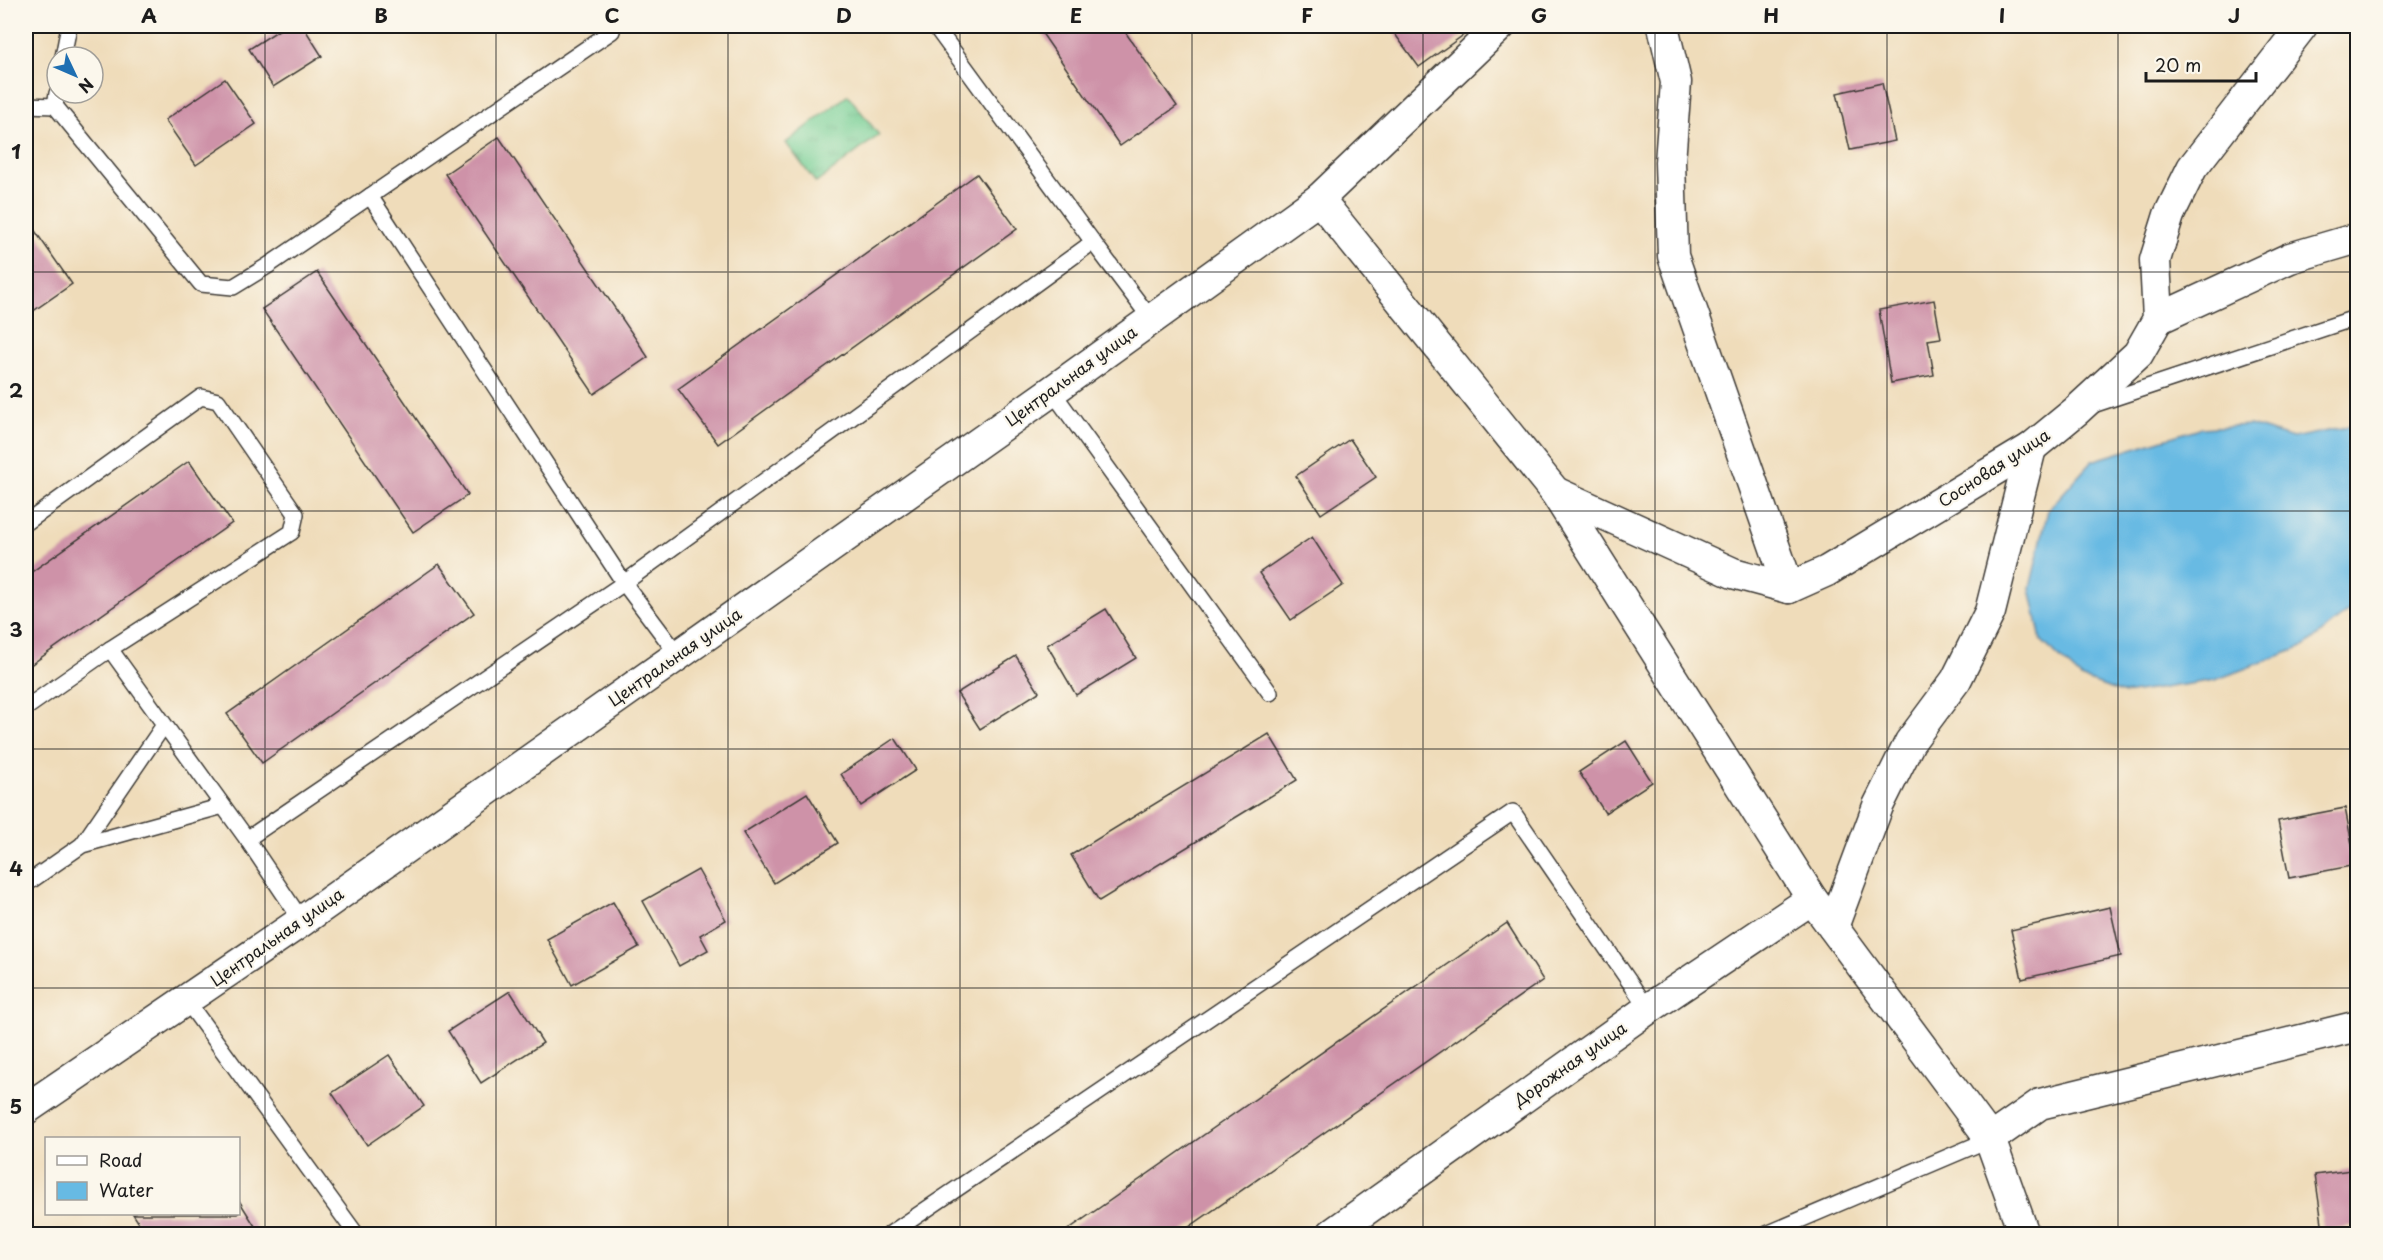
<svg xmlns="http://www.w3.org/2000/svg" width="2383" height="1260" viewBox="0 0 2383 1260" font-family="'Playpen Sans',sans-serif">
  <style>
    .grass { fill: url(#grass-tufts); stroke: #4a7658; stroke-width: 1.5 }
    .water { fill: #67bae3; stroke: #426b80; stroke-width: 1.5 }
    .building { fill: #ce92a8 }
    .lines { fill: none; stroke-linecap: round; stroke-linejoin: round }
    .service-casing { stroke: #3c3934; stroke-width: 18 }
    .minor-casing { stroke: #3c3934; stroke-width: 33 }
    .service { stroke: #fff; stroke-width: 15 }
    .minor { stroke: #fff; stroke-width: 30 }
    .grid { fill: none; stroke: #1c1c1c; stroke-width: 1.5; stroke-opacity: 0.55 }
    .labels { text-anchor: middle; stroke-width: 4.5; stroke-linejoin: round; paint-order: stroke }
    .street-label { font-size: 16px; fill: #1c1c1c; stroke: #fbf7ec }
    .neatline { fill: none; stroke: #1c1c1c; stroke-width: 2 }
    .grid-label { font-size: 20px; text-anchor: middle; font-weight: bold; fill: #1c1c1c }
  </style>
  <defs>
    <pattern id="grass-tufts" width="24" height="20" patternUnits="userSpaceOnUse" patternTransform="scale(1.5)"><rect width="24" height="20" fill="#77cf95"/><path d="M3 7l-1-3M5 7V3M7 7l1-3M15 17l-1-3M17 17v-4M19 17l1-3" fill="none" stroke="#66b180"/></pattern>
  </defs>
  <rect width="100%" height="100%" fill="#fbf7ec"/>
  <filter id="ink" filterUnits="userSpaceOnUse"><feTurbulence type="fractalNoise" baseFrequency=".0167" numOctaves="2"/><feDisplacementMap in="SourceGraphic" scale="12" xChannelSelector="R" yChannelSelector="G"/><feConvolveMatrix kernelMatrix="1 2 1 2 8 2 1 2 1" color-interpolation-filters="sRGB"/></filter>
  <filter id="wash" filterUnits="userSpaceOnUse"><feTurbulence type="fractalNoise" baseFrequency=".008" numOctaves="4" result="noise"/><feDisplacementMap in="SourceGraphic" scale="24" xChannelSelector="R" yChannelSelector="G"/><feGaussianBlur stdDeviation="1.35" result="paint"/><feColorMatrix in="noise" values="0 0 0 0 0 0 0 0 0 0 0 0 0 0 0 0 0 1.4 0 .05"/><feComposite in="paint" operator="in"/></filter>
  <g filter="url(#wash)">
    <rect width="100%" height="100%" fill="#efdcba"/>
    <!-- grass -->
    <path class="grass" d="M848,95l31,40 -63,48 -30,-40z"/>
    <!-- water -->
    <path class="water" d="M2250,425l43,13 64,-13v179l-52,42 -90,34 -91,14 -43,-16 -40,-38 -11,-52 18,-78 44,-49 108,-33z"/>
    <g id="blocks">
      <!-- building -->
      <g class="building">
        <path d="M285,26h18l19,30 -49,31 -24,-38z"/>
        <path d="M1037,26h84l56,80 -57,40z"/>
        <path d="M1389,26h87l-57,41z"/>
        <path d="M225,79l31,45 -60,41 -31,-45z"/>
        <path d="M1882,83l13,58 -45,9 -13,-57z"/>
        <path d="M499,137l149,220 -54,37 -149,-220z"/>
        <path d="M977,174l40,55 -299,215 -40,-55z"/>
        <path d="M26,218l46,66 -46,32z"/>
        <path d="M317,272l151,223 -55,37 -151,-223z"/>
        <path d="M1934,300l7,38 -13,2 6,35 -43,8 -12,-73z"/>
        <path d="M1350,439l26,38 -55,37 -25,-38z"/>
        <path d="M189,461l43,62 -206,145v-92z"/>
        <path d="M1312,537l31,48 -52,35 -32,-47z"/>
        <path d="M439,564l35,49 -212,150 -35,-49z"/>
        <path d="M1106,609l30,49 -60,37 -29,-50z"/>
        <path d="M1016,656l23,36 -59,37 -23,-36z"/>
        <path d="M1269,734l28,46 -198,121 -28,-46z"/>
        <path d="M895,738l21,32 -55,36 -20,-32z"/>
        <path d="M1626,741l26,41 -47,31 -26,-41z"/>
        <path d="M807,793l31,50 -64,40 -31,-50z"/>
        <path d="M2345,808l11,57 -67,13 -11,-57z"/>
        <path d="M698,870l28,50 -26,15 8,15 -29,16 -36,-65z"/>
        <path d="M613,902l26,45 -67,38 -25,-46z"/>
        <path d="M2110,907l11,49 -99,23 -11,-49z"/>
        <path d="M1507,923l36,57 -364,254h-117z"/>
        <path d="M510,991l33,52 -62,40 -33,-52z"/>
        <path d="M389,1055l35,51 -57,39 -35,-52z"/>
        <path d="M2358,1169v56l-35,5 -8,-55z"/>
        <path d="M238,1199l20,32 -6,3h-106l-13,-20h105z"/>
      </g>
    </g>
  </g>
  <g filter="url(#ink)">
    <use href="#blocks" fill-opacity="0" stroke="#3c3934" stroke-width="1.5"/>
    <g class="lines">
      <!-- service casing -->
      <g class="service-casing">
        <g id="service">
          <path d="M935,26l158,216"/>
          <path d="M63,57l6,-31"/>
          <path d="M26,105l29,1 2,-13"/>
          <path d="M55,106l146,178 32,3 36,-22 343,-234"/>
          <path d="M370,196l254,387 54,72"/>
          <path d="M1052,391l218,302"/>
          <path d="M2093,405l265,-88"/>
          <path d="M26,523l175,-126 17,4 78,113 -4,18 -182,117 -84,59"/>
          <path d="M110,649l137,190 55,82"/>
          <path d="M247,839l377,-256 469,-341 58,77"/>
          <path d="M82,845l82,-120"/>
          <path d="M26,884l56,-39 141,-39"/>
          <path d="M186,1000l170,234"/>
          <path d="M890,1234l623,-422 135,197"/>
          <path d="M1767,1234l223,-95"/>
        </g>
      </g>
      <!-- minor casing -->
      <g class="minor-casing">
        <g id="minor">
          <path d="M1663,26l13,56 -6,80 3,94 116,332"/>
          <path d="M1319,199l236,293 257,407 178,240 34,95"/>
          <path d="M2158,319l132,-61 68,-20"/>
          <path d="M1555,492l178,81 56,15 38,-17 204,-123 45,-37 62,-57 20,-35 -3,-59 14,-45 23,-47 110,-142"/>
          <path d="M1833,927l45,-121 32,-64 46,-62 34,-68 41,-164"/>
          <path d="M26,1109l276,-188 750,-530 267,-192 181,-173"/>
          <path d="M1990,1139l50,-35 318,-78"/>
          <path d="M1332,1234l316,-225 164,-110"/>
        </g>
      </g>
      <!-- service -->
      <use href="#service" class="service"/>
      <!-- minor -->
      <use href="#minor" class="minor"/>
    </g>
  </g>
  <!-- grid -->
  <path class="grid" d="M265,26v1208M496,26v1208M728,26v1208M960,26v1208M1192,26v1208M1423,26v1208M1655,26v1208M1887,26v1208M2118,26v1208M26,272h2332M26,511h2332M26,749h2332M26,988h2332"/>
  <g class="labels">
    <!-- street labels -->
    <g class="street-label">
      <text transform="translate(1071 376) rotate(-36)" y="6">Центральная улица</text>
      <text transform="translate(1994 468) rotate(-33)" y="6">Сосновая улица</text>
      <text transform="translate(675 657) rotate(-35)" y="6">Центральная улица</text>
      <text transform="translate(277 937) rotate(-35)" y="6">Центральная улица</text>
      <text transform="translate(1570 1064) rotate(-35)" y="6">Дорожная улица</text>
    </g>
  </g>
  <!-- margin -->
  <rect width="2383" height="1260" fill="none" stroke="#fbf7ec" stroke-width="66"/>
  <!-- legend -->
  <rect x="45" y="1137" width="195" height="78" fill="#fbf7ec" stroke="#a29f99" stroke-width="1.5"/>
  <rect x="57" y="1156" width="30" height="9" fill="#ffffff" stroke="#a29f99" stroke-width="1.5"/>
  <text x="99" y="1167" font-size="18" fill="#1c1c1c">Road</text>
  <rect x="57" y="1182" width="30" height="18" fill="#67bae3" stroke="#a29f99" stroke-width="1.5"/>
  <text x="99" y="1197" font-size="18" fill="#1c1c1c">Water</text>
  <!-- north arrow -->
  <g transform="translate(75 75) rotate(134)"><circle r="28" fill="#fbf7ec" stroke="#a29f99" stroke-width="1.5"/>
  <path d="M0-4.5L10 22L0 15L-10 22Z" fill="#1f6fb2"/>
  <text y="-9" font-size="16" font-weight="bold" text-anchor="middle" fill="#1c1c1c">N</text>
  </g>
  <!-- scale -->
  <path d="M2146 72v9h110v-9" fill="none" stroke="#1c1c1c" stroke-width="3"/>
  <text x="2155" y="72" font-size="18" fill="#1c1c1c" stroke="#fbf7ec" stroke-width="4.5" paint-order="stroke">20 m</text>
  <rect x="33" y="33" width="2317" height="1194" class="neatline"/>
  <g class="grid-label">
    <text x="149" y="23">A</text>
    <text x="381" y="23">B</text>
    <text x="612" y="23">C</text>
    <text x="844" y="23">D</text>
    <text x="1076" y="23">E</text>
    <text x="1307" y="23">F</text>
    <text x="1539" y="23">G</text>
    <text x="1771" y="23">H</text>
    <text x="2002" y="23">I</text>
    <text x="2234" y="23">J</text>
    <text x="16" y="159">1</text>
    <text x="16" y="398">2</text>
    <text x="16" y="637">3</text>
    <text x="16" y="876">4</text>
    <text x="16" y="1114">5</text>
  </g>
</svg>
